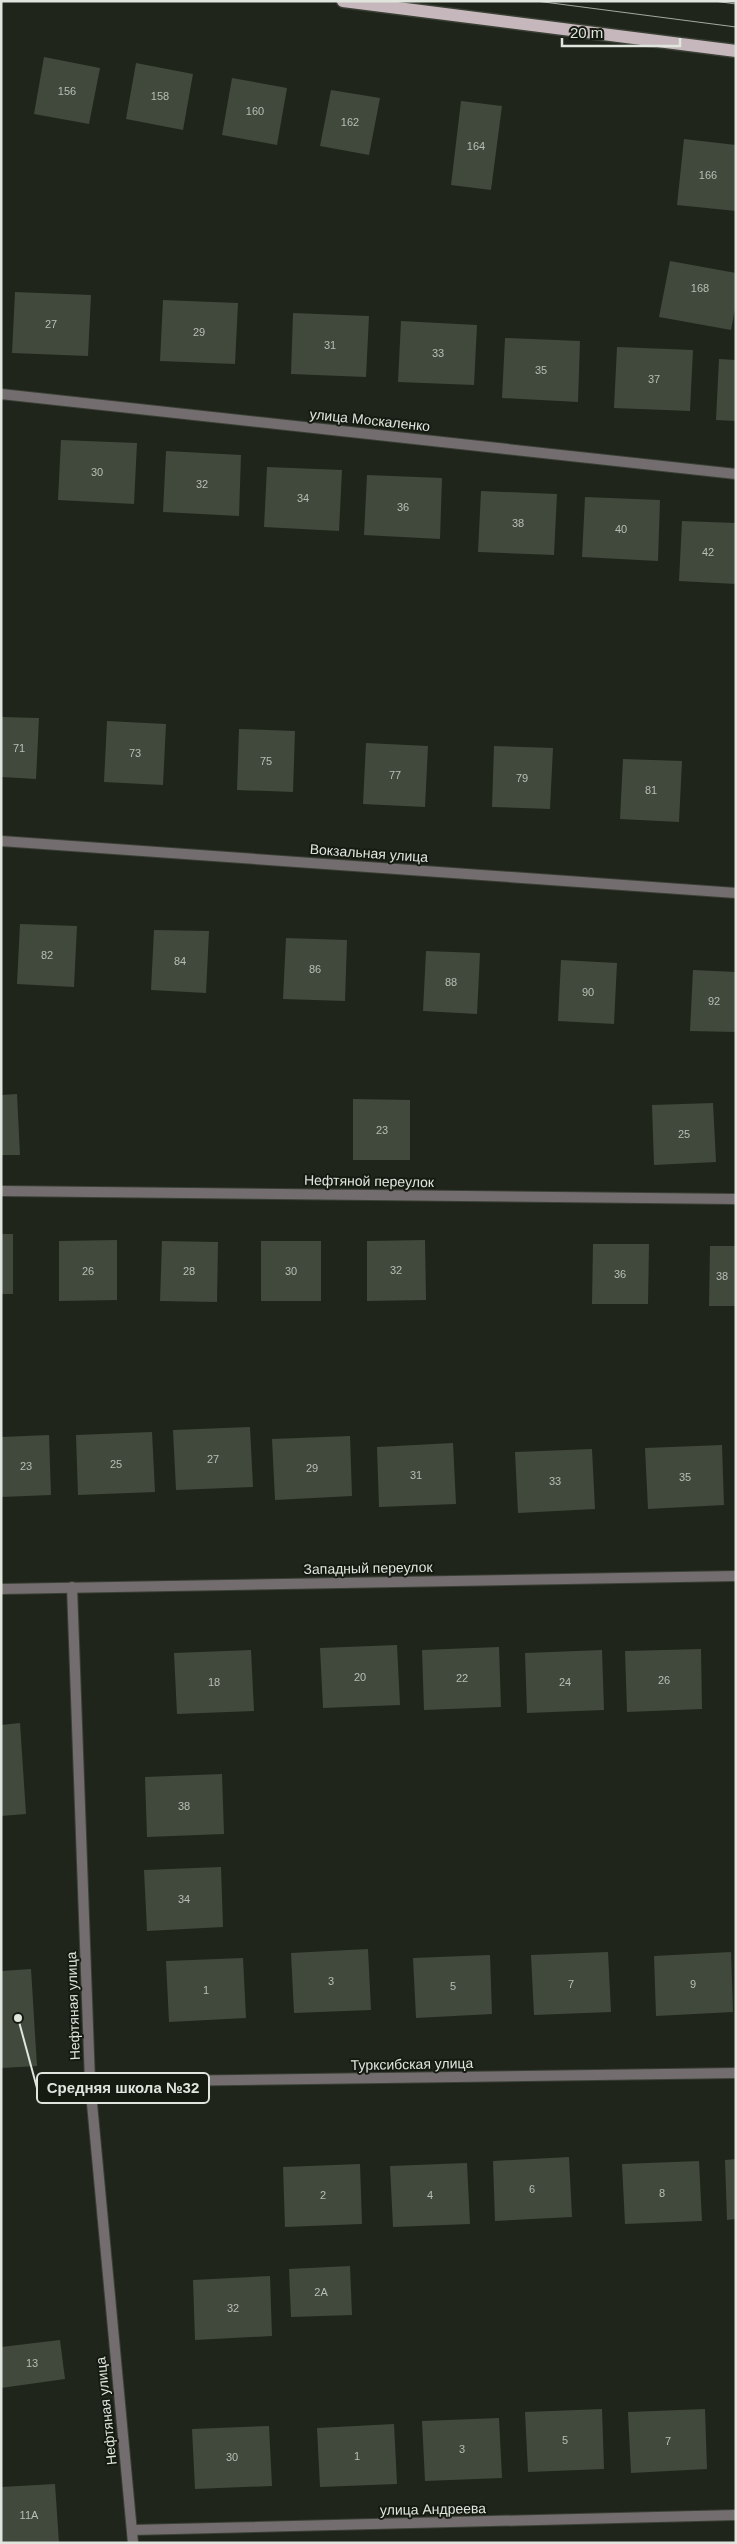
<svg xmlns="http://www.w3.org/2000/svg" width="737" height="2544" viewBox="0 0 737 2544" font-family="Arial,sans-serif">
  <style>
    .building { fill: #41483c }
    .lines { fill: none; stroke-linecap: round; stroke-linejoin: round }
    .pedestrian-casing { stroke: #3a4035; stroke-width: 12 }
    .minor-casing { stroke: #3a4035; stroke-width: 12 }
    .primary-casing { stroke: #3a4035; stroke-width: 15 }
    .pedestrian { stroke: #746d6f; stroke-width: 10 }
    .minor { stroke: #746d6f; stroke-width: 10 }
    .primary { stroke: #c6b7bc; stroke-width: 12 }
    .tram { stroke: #a5aaa2; stroke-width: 1 }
    .labels { text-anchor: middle; stroke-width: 4; stroke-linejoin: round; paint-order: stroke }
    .number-label { font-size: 11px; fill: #b8beb6 }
    .street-label { font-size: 14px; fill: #e0e5de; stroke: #161b11 }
    .leader { fill: none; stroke: #e0e5de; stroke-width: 2 }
    .callout-dot { fill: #e0e5de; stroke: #161b11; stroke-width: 2 }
    .callout { fill: #161b11; stroke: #e0e5de; stroke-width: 2 }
    .callout-label { font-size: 15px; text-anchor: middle; font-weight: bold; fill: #e0e5de }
  </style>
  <rect width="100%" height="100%" fill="#1f251a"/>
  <!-- building -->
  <g class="building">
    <path d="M44,57l56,11 -11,56 -55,-10z"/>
    <path d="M136,63l57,11 -10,56 -57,-11z"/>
    <path d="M232,78l55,10 -10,57 -55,-10z"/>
    <path d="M331,90l49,8 -11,57 -49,-9z"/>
    <path d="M461,101l41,5 -11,84 -40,-5z"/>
    <path d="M684,139l52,6v66l-59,-6z"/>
    <path d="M670,261l66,12v30l-5,27 -72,-13z"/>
    <path d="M15,292l76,3 -3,61 -76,-3z"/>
    <path d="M163,300l75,3 -3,61 -75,-3z"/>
    <path d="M293,313l76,3 -3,61 -75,-3z"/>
    <path d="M401,321l76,4 -3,60 -76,-3z"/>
    <path d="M505,338l75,3 -2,61 -76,-4z"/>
    <path d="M617,347l76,3 -3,61 -76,-3z"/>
    <path d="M719,359l17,1v61l-20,-1z"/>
    <path d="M61,440l76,3 -3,61 -76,-4z"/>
    <path d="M166,451l75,4 -2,61 -76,-4z"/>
    <path d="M267,467l75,3 -3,61 -75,-4z"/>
    <path d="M367,475l75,3 -2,61 -76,-4z"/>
    <path d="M481,491l76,3 -3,61 -76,-3z"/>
    <path d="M585,497l75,3 -2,61 -76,-4z"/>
    <path d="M682,521l54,2v61l-57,-3z"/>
    <path d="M1,717l38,1 -3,61 -35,-2z"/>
    <path d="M107,721l59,3 -3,61 -59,-3z"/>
    <path d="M239,729l56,2 -2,61 -56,-2z"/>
    <path d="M366,743l62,3 -3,61 -62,-3z"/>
    <path d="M494,746l59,2 -3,61 -58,-2z"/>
    <path d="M623,759l59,2 -3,61 -59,-3z"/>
    <path d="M20,924l57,2 -3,61 -57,-3z"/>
    <path d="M154,930l55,1 -3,62 -55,-3z"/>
    <path d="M286,938l61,2 -2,61 -62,-2z"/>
    <path d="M426,951l54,2 -3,61 -54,-3z"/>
    <path d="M561,960l56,3 -3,61 -56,-3z"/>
    <path d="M693,970l43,2v60l-46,-1z"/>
    <path d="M17,1094l3,61h-19v-60z"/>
    <path d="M353,1099l57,1v60h-57z"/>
    <path d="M713,1103l3,59 -62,3 -2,-60z"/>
    <rect x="1" y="1234" width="12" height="60"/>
    <path d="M117,1240v60l-58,1v-60z"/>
    <path d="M425,1240l1,60 -59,1v-60z"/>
    <path d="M162,1241l56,1 -1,60 -57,-1z"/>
    <rect x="261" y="1241" width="60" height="60"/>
    <path d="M593,1244h56l-1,60h-56z"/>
    <path d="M710,1246h26v60h-27z"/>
    <path d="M250,1427l3,60 -77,3 -3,-60z"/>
    <path d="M152,1432l3,60 -77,3 -2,-60z"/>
    <path d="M49,1435l2,60 -50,2v-60z"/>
    <path d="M350,1436l2,60 -77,4 -3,-61z"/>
    <path d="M453,1443l3,61 -77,3 -2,-60z"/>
    <path d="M722,1445l2,60 -76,4 -3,-61z"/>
    <path d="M592,1449l3,60 -77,4 -3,-61z"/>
    <path d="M397,1645l3,60 -77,3 -3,-60z"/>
    <path d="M499,1647l2,60 -77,3 -2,-60z"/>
    <path d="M701,1649l1,60 -75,3 -2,-61z"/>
    <path d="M251,1650l3,61 -77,3 -3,-61z"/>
    <path d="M602,1650l2,60 -77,3 -2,-60z"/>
    <path d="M20,1723l6,91 -25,2v-91z"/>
    <path d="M222,1774l2,60 -77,3 -2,-60z"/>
    <path d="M221,1867l2,60 -76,4 -3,-61z"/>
    <path d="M368,1949l3,61 -77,3 -3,-60z"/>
    <path d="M608,1952l3,60 -77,3 -3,-60z"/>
    <path d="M731,1952l2,60 -77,4 -2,-60z"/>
    <path d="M490,1955l2,59 -76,4 -3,-60z"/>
    <path d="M243,1958l3,60 -77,4 -3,-61z"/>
    <path d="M31,1969l6,97 -36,2v-97z"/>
    <path d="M569,2157l3,60 -77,4 -2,-60z"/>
    <path d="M736,2159v60l-9,1 -2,-60z"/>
    <path d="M699,2161l3,60 -77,3 -3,-60z"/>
    <path d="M467,2163l3,61 -77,3 -3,-61z"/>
    <path d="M360,2164l2,60 -77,3 -2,-60z"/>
    <path d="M350,2266l2,49 -61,2 -2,-48z"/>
    <path d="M270,2276l2,60 -77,4 -2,-60z"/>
    <path d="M60,2340l5,39 -64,9v-41z"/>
    <path d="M602,2409l2,60 -76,3 -3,-60z"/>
    <path d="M705,2409l2,60 -76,4 -3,-61z"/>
    <path d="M499,2418l3,60 -77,3 -3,-60z"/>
    <path d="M394,2424l3,60 -77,3 -3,-59z"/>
    <path d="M269,2426l3,60 -77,3 -3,-60z"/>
    <path d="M55,2484l4,59h-58v-56z"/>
  </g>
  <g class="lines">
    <!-- pedestrian casing -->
    <g class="pedestrian-casing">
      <path id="pedestrian" d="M72,1587l18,495"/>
    </g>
    <!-- minor casing -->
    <g class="minor-casing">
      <g id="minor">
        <path d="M1,394l735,80"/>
        <path d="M1,841l735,52"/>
        <path d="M1,1191l735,8"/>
        <path d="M1,1589l735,-13"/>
        <path d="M132,2530l604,-15"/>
        <path d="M133,2543l-43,-461 646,-9"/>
      </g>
    </g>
    <!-- primary casing -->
    <g class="primary-casing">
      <path id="primary" d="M343,1l393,50"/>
    </g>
    <!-- pedestrian -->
    <use href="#pedestrian" class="pedestrian"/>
    <!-- minor -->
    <use href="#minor" class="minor"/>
    <!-- primary -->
    <use href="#primary" class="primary"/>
    <!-- tram -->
    <g class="tram">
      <path d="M536,1l200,26"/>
      <path d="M714,1l22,3"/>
    </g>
  </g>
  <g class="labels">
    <!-- number labels -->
    <g class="number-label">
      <text x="67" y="95">156</text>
      <text x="160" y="100">158</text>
      <text x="255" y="115">160</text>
      <text x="350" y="126">162</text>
      <text x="476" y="150">164</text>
      <text x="708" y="179">166</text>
      <text x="700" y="292">168</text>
      <text x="51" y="328">27</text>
      <text x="199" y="336">29</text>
      <text x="330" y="349">31</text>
      <text x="438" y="357">33</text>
      <text x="541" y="374">35</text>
      <text x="654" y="383">37</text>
      <text x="97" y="476">30</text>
      <text x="202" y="488">32</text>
      <text x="303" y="502">34</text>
      <text x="403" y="511">36</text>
      <text x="518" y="527">38</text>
      <text x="621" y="533">40</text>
      <text x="708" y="556">42</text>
      <text x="19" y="752">71</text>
      <text x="135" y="757">73</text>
      <text x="266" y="765">75</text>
      <text x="395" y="779">77</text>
      <text x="522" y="782">79</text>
      <text x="651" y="794">81</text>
      <text x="47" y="959">82</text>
      <text x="180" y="965">84</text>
      <text x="315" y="973">86</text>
      <text x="451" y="986">88</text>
      <text x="588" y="996">90</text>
      <text x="714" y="1005">92</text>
      <text x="382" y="1134">23</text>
      <text x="684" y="1138">25</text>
      <text x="396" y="1274">32</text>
      <text x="88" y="1275">26</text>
      <text x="189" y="1275">28</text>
      <text x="291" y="1275">30</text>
      <text x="620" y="1278">36</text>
      <text x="722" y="1280">38</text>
      <text x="213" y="1463">27</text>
      <text x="116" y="1468">25</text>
      <text x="26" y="1470">23</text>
      <text x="312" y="1472">29</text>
      <text x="416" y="1479">31</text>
      <text x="685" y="1481">35</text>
      <text x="555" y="1485">33</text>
      <text x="360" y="1681">20</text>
      <text x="462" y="1682">22</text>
      <text x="664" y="1684">26</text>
      <text x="214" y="1686">18</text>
      <text x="565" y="1686">24</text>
      <text x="184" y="1810">38</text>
      <text x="184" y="1903">34</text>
      <text x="331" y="1985">3</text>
      <text x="571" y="1988">7</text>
      <text x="693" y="1988">9</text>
      <text x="453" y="1990">5</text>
      <text x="206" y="1994">1</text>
      <text x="532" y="2193">6</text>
      <text x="662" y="2197">8</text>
      <text x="323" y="2199">2</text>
      <text x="430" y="2199">4</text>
      <text x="321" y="2296">2А</text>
      <text x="233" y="2312">32</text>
      <text x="32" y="2367">13</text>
      <text x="565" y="2444">5</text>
      <text x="668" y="2445">7</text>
      <text x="462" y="2453">3</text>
      <text x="357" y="2460">1</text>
      <text x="232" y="2461">30</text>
      <text x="29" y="2519">11А</text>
    </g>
    <!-- street labels -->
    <g class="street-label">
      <text transform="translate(370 420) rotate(6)" y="5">улица Москаленко</text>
      <text transform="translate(369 853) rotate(4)" y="5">Вокзальная улица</text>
      <text transform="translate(369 1181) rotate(1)" y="5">Нефтяной переулок</text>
      <text transform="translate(368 1568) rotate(-1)" y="5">Западный переулок</text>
      <text transform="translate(73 2006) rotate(-92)" y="5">Нефтяная улица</text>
      <text transform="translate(412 2064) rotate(-1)" y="5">Турксибская улица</text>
      <text transform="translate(106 2411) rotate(-96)" y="5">Нефтяная улица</text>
      <text transform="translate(433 2509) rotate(-1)" y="5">улица Андреева</text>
    </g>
  </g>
  <!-- callouts -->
  <path class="leader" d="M18 2018L37 2088"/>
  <circle class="callout-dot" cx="18" cy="2018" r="5"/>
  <rect class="callout" x="37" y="2073" width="172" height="30" rx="5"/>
  <g class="callout-label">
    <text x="123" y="2093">Средняя школа №32</text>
  </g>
  <!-- border -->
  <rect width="737" height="2544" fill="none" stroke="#e0e5de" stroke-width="5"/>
  <!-- scale -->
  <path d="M562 38v8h118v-8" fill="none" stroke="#e0e5de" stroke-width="2.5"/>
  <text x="570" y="38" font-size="15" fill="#e0e5de" stroke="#161b11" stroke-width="4" paint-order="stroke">20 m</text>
</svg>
